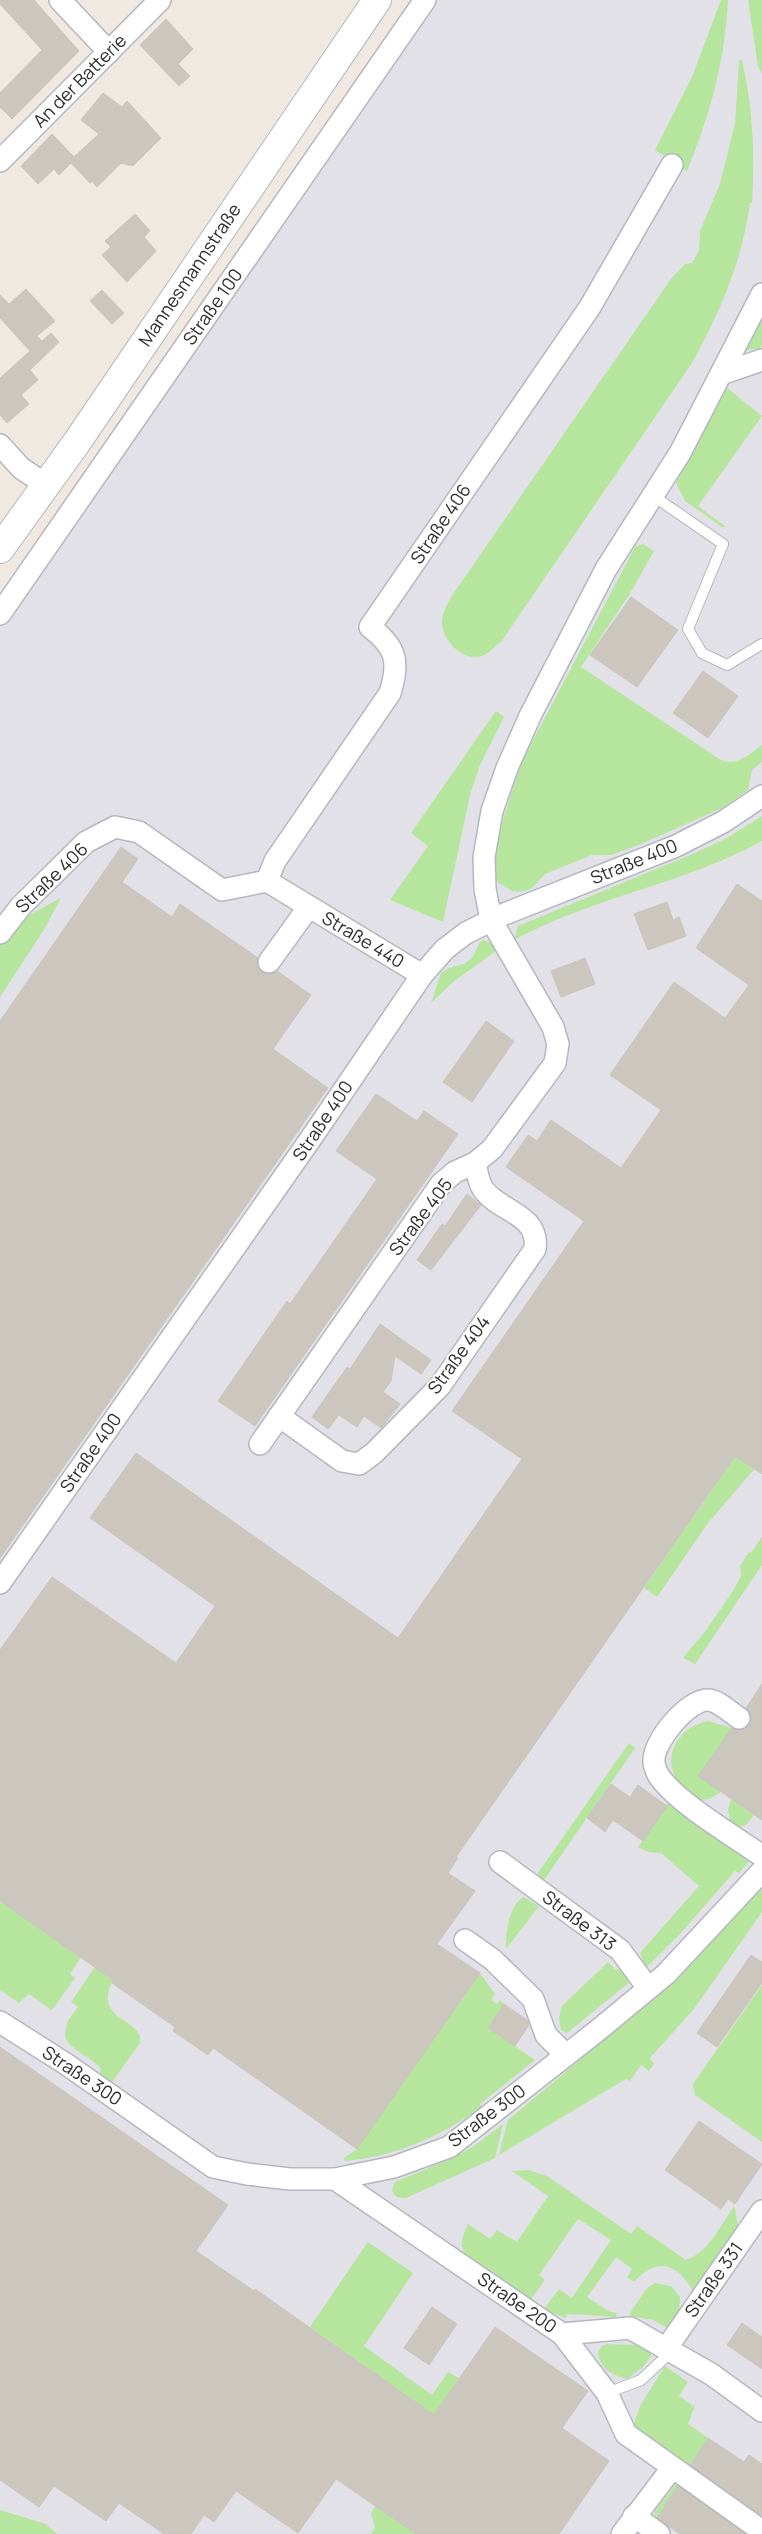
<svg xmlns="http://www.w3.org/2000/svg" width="762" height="2534" viewBox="0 0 762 2534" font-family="Manrope,sans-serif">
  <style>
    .industrial { fill: #e3e1e8 }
    .green { fill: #b6e59e }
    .building { fill: #cbc7bf; stroke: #cbc5ba }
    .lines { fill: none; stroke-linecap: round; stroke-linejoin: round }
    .service-casing { stroke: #b4b7c1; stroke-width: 12 }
    .minor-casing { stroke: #b4b7c1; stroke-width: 24 }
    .secondary-casing { stroke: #b4b7c1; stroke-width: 30 }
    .service { stroke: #fff; stroke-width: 10 }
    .minor { stroke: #fff; stroke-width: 21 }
    .secondary { stroke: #fff; stroke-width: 28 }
    .labels { text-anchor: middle; stroke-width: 4.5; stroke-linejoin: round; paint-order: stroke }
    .street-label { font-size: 18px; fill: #2e2e2e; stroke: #fff }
  </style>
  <rect width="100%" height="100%" fill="#efe9e1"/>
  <!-- industrial -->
  <path class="industrial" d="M413,0h349v2534h-762v-1938z"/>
  <!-- green -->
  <g class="green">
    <path d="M721,0h7c-3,61 -18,115 -41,171l-32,-21 37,-73z"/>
    <path d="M748,0h14v73l-4,-6z"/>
    <path d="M742,60c11,48 13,94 10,143h-2c-8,59 -30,109 -58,160l-191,279c-7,5 -14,14 -23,15 -18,2 -36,-18 -36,-35 0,-9 5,-17 9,-25l220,-318 14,-15 7,-1 7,-12 1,-20 20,-47 15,-60 4,-63z"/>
    <path d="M762,318v27l-2,4 -14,1z"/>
    <path d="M727,388l35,28 -64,90 28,21h-4l-37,-26 -9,-18z"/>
    <path d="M643,544l11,7 -25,44 -48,72 140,93c15,7 29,-6 41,-15v17l-10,8 -4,20 -26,18 -81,36 -30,11h-19l-47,19 -14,15 -13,3 -6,-1 -13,-8 -4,-7 -2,-8 4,-30 24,-75 114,-216z"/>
    <path d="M496,711l8,6 -24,48 -10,30 -27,127 -53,-22 38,-54 -17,-13z"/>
    <path d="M762,816v25c-78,43 -169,56 -248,99l4,-14 177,-73 32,-15z"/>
    <path d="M61,898l-16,30 -45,69v-54l14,-20z"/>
    <path d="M484,940l7,3 5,8 -43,31 -22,21 10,-30 8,-5 15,-4 8,-6 8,-16z"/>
    <path d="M761,1419l1,41 -54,63 -51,74 -13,-9z"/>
    <path d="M762,1537v28l-67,99 -12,-6 24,-29 26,-38 8,-15 -1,-10 9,-14 2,1z"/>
    <path d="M708,1721l24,7 -33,48 22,16 -12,7 -8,1c-8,-5 -16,-10 -22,-17 -20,-26 1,-57 29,-62z"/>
    <path d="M629,1743l6,5 -91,132 -8,-4z"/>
    <path d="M731,1799l23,16 -8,10 -6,2 -10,-6 -2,-11z"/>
    <path d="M669,1802l81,58 -11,13 -4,-2 -55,63 -34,34 -6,-15 59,-67 -38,-33 -13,-1 -10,-5z"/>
    <path d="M762,1883v29l-68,97 -44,49 4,6 -5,7 -8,-6 -11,16 -4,-2 -127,76 9,-35 163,-136z"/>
    <path d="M524,1897l15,9 -33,43c-1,-14 3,-45 18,-52z"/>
    <path d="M0,1901l81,56 -11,17 5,4 -23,32 -23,-16 -10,9 -19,-13z"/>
    <path d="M608,1962l7,7 8,2 8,10 -64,52 -6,-3 -2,-11 2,-12z"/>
    <path d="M95,1967l18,13c-22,42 32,38 27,63l-28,39 -12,-7 1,-6c-10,-13 -29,-17 -36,-32l2,-15 11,-15 -7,-5z"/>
    <path d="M480,1973l15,21 -4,6 6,4 3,-4 4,4 -16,24 47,32 -55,44 2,3c-43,30 -85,49 -137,54l-1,-3 13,-9z"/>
    <path d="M762,1985v157l-67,-47 -2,-11z"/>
    <path d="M503,2124l-8,34 -89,40c-8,0 -12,-1 -14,-8l3,-8 55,-23 24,-13z"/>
    <path d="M528,2170l19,6 84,58 6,-8 49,34c22,-7 35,-35 48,-54l5,23 -45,65c-14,-30 -37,-39 -60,-12l-7,-5 5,-8 -16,-12 -29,40 23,15 7,1 -1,4 -48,-3 -3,4 -21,-9 15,-20 13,9 39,-58 -33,-21 -39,56 6,5 -14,19 -66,-44c-6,-12 -2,-19 3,-31l22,15 7,-9 20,12 31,-46 -36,-25z"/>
    <path d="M368,2242l45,31 -49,73 68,49 16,-23 11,6 -25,37 -124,-88z"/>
    <path d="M655,2283l16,3 9,11 -1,15 -10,17 -16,-9 -23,-4v-3l17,-25z"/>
    <path d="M607,2344l31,1 13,7v4l-8,11 -16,12c-15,-4 -28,-11 -29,-27l4,-6z"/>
    <path d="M665,2366l23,16 -9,14 14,10 3,-3 -8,21 20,14 -20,29 -48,-30 -6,-13 6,-18z"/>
    <path d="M676,2484h2l72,50h-11l-63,-45 -20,28 6,5 -2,3 -6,-7 1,-7z"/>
    <path d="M375,2506l42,28h-46l4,-7 -4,-13z"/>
    <path d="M0,2510l46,14 11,10h-57z"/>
  </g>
  <!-- building -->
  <g class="building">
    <path d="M0,0h34l45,51 -67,68 -12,-12v-14l42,-43 -42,-46z"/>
    <path d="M166,19l27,30 -15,15 12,12 -11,10 -39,-41z"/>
    <path d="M103,93l19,14 5,-6 34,37 -28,28 -12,-3 -24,24 -5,-6 -2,2 -19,-20 -12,12 -5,-6 -16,15 -17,-18 31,-32 22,23 25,-23 -18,-14z"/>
    <path d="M135,214l15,17 -6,6 12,14 -29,31 -25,-27 9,-8 -6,-6z"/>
    <path d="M26,289l29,32 -18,15 5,5 9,-8 8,9 -29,28 8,10 -17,15 8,9 -22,19 -7,-8v-37l30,-27 -30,-33v-23l9,9z"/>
    <path d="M102,290l22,23 -12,11 -22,-23z"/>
    <path d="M631,597l47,33 -41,57 -47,-32z"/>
    <path d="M703,671l35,25 -30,42 -35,-25z"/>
    <path d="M121,847l17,12 -16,23 50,35 8,-13 78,54 -1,9 5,5 6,2 9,-3 34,24 -38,54 55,39 -328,470v-537z"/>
    <path d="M737,884l25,17v573l-27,-18 -279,401 2,1 -10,15 27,18 -38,53 43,29 -123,176 -144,-101 -5,7 -35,-24 2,-4 -63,-44 1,-3 -113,-79v-251l52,-73 124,86 39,-57 -125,-88 46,-65 262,185 124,-179 -70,-48 132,-190 -78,-54 22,-32 9,6 14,-21 70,48 40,-58 -51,-35 64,-93 51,36 24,-33 -53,-37z"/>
    <path d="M667,902l6,18 6,-3 7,19 -38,14 -14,-36z"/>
    <path d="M585,958l10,26 -34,13 -10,-26z"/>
    <path d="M486,1021l28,20 -42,61 -29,-20z"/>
    <path d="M376,1094l41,27 7,-10 34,23 -203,292 -37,-25 69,-100 3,3 87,-125 -41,-28z"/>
    <path d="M467,1194l14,11 -50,65 -14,-10 25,-36 3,2z"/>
    <path d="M380,1324l51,36 -10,14 -26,-18 -4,25 -8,11 17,12 -19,24 -17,-12 -7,11 -18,-12 -11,14 -16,-12 35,-50 3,2z"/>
    <path d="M762,1684v136l-64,-44 34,-48 7,2 10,-5 2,-7 -5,-10z"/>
    <path d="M611,1784l19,13 8,-12 29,21 -24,35 -30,-21 -8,12 -18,-14z"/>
    <path d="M751,1955l11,7v21l-45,64 -20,-14z"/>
    <path d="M504,2004l23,16 2,5 -14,21 -27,-18z"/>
    <path d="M0,2047l228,158 -32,46 58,40 1,-2 179,126 61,-88 93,64 -26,37 47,33 -50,73h-143l-80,-55 -38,54 -62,-42 -22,31 -10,-7 -13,19h-27l-45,-31 -13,18 -52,-35 -15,21 -39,-27z"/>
    <path d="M699,2121l63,43 -27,40 -7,-5 -7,10 -56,-39z"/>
    <path d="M432,2307l25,17 -28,41 -25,-17z"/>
    <path d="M742,2323l20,14v32l-35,-24z"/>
    <path d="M708,2438l36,24 5,-7 13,9v52l-72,-51z"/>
    <path d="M678,2486l67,48h-65l-12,-8 -11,-9z"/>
  </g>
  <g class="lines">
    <!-- service casing -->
    <g class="service-casing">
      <g id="service">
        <path d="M652,495l71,49 -35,85 14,24 25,12 35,-21"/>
        <path d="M607,2393l34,-13 30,-28"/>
      </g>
    </g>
    <!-- minor casing -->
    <g class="minor-casing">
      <g id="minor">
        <path d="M60,0l49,52"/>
        <path d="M0,161l160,-161"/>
        <path d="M721,374l41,-14"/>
        <path d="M0,445l21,23 25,17"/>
        <path d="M0,614l425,-614"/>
        <path d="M267,881l8,-20 115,-168c10,-32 6,-46 -20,-66l220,-320 82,-142"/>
        <path d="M0,933l21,-27 65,-64 29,-15 24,5 83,58 45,-9 155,94"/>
        <path d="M269,962l39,-54"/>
        <path d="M279,1416l63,45 17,3 15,-11 66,-67 95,-137c5,-35 -36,-37 -52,-60 -5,-8 -6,-18 -8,-26"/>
        <path d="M260,1444l181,-260 14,-12 20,-9 17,-14 63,-86 3,-19 -5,-17 -62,-107 -6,-31 -1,-32 8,-46 15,-43 23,-52 76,-147 74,-116 82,-159"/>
        <path d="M0,1583l314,-449 108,-159 23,-26 21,-16 36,-18 174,-69 47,-24 39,-26"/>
        <path d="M739,1718c-8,-5 -20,-17 -30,-18 -20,-2 -57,42 -55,62 0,4 3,11 5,14 18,27 75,60 103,80"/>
        <path d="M500,1862l120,88 28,38"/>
        <path d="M465,1940l27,19 41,40 13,36 20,20"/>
        <path d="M0,2022l66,42 147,103 34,7 43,5h45l59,-12 55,-20 148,-116 69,-57 96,-103"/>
        <path d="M335,2179l227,155 68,-6 81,46 51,37"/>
        <path d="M562,2334l45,59 19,41 136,97"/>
        <path d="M666,2349l96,-138"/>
        <path d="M634,2516l25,18"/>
        <path d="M622,2534l50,-66"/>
      </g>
    </g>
    <!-- secondary casing -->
    <g class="secondary-casing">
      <path id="secondary" d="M0,549l77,-107 300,-442"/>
    </g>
    <!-- service -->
    <use href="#service" class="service"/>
    <!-- minor -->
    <use href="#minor" class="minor"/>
    <!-- secondary -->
    <use href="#secondary" class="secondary"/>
  </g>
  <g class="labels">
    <!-- street labels -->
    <g class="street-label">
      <text transform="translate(80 81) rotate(-45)" y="6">An der Batterie</text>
      <text transform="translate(190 275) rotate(-56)" y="6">Mannesmannstraße</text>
      <text transform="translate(213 307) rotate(-55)" y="6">Straße 100</text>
      <text transform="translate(441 524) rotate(-56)" y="6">Straße 406</text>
      <text transform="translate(634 862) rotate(-22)" y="6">Straße 400</text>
      <text transform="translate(52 878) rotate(-44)" y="6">Straße 406</text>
      <text transform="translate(363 940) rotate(31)" y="6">Straße 440</text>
      <text transform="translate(323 1121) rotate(-56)" y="6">Straße 400</text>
      <text transform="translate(421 1217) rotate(-53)" y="6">Straße 405</text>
      <text transform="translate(459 1355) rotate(-54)" y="6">Straße 404</text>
      <text transform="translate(91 1453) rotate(-55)" y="6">Straße 400</text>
      <text transform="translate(579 1921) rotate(37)" y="6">Straße 313</text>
      <text transform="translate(82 2076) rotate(34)" y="6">Straße 300</text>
      <text transform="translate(487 2116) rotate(-37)" y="6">Straße 300</text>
      <text transform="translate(714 2280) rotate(-55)" y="6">Straße 331</text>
      <text transform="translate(517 2303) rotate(35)" y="6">Straße 200</text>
    </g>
  </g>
</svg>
